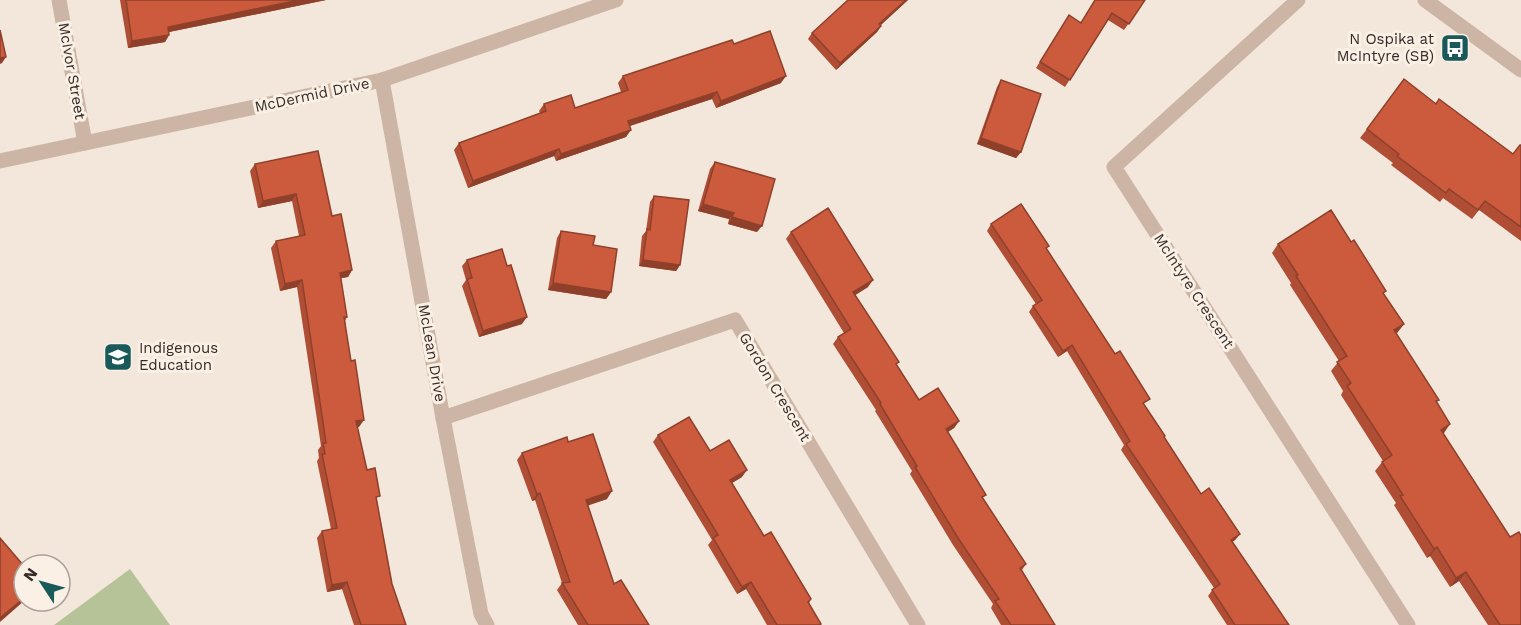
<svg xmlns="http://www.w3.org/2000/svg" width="1521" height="625" viewBox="0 0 1521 625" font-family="'Work Sans',sans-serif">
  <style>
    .park { fill: #b6c399 }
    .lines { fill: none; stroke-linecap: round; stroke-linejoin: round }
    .minor { stroke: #ccb5a5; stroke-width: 15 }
    .wall { fill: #af4e35 }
    .shaded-wall { fill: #8f402b }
    .building { fill: #cc5b3e; stroke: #8f402b; stroke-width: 1.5 }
    .labels { text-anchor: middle; stroke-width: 6; stroke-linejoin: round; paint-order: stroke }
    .poi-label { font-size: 15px; fill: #372b27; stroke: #faf0e6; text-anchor: end }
    .street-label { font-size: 15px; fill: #372b27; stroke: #faf0e6 }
  </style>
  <rect width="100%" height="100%" fill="#f3e6da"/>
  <!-- park -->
  <path class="park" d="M130,569l40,56h-116z"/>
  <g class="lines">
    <!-- minor -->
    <g class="minor">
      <path d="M59,0l26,143"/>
      <path d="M1298,0l-184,167 294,458"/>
      <path d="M1425,0l96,70"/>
      <path d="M382,80l61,338 38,196 6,11"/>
      <path d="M0,161l382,-81 234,-80"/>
      <path d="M443,418l292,-98 183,305"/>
    </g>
  </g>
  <!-- wall -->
  <g class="wall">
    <path d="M120,0h206l-157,32v3l-4,7 -37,6z"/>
    <path d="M848,0h60l-27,25v1l-4,6 -41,38 -28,-31 4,-6z"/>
    <path d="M1145,0l-21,30 -16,-10 -43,67 -29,-19 29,-46h15z"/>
    <path d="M734,44l47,39 -65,25 -4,-9 -82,27 -4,11 -70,24 -2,-5 -86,32 -14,-38 5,-7 81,-30 -1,-2 5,-7 31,4 46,-16 -3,-9 5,-7z"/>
    <path d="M1001,80l20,72 -5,6 -39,-14 20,-57z"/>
    <path d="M1436,104l77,50 8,-9v96l-42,-31 -7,9 -29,-21 -3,4 -49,-37 2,-2 -33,-25 7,-9z"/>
    <path d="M715,162l42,70 -29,-8 1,-5 -31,-8 12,-42z"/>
    <path d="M255,164l77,52 20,54 -4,7 -7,1 6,39 -2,4 14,106h-2l10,43 10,31 15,83 14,41h-52l-12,-36 -15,3 -10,-54 5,-7 9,-2 -14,-68 2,-3 -1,-8 3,-4 -24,-159 -17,4 -9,-43 5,-7 23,-5 -7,-35 -34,7 -8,-37z"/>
    <path d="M654,196l26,69 -4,6 -37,-5 3,-30 4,-5 4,-29z"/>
    <path d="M991,224l56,26 117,187 37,57 39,40 -5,6 -3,2 57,83h-62l-19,-29 6,-8 -93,-138 3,-5 -57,-94 -9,6 -29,-45 4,-6 3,-2 -49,-73z"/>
    <path d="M561,231l32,14 18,47 -5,7 -58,-9 9,-52z"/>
    <path d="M791,232l77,55 -13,8 42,70 22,35 40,21 -5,7 -6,4 35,67 43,65 -4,6 33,55h-54l-10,-17 2,-4 -40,-59 -43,-71 2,-3 -37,-60 1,-1 -43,-66 5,-7 6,-4 -58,-94z"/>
    <path d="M1278,244l106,50 20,30 -8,10 41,69 6,30 78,192h-33l-29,-44 -9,6 -20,-31 -3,2 -33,-53 2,-2 -21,-32 8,-10 -42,-66 2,-4 -12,-20 8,-10 -49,-76 1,-2 -19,-30z"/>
    <path d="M467,260l55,64 -43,13 -17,-51 4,-6 -4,-14z"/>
    <path d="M658,435l52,16 32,26 -10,6 32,53 47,63 -2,4 11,22h-53l-21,-36 -9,5 -29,-49 4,-5 -59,-98z"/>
    <path d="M568,442l39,57 -19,6 26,79 35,41h-71l-21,-35 5,-7 -27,-83 -3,1 -15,-41 5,-7z"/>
  </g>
  <!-- shaded-wall -->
  <g class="shaded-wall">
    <path d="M299,0h27l-162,33 4,-6z"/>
    <path d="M906,0h2l-33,30 4,-6z"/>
    <path d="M881,26l-4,6 -41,38 4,-7z"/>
    <path d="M169,35l-4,7 -37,6 4,-7z"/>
    <path d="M6,57l-4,6 -2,1v-6z"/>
    <path d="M786,76l-5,7 -65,25 5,-7z"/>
    <path d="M717,92l-5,7 -89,29 5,-7z"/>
    <path d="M631,130l-5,7 -70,24 5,-7z"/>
    <path d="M981,138l40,14 -5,6 -39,-14z"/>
    <path d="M559,149l-5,7 -86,32 5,-7z"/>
    <path d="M296,194l-4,7 -34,7 5,-7z"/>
    <path d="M703,204l31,9 -5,6 -31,-8z"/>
    <path d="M732,217l30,9 -5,6 -29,-8z"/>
    <path d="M643,260l37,5 -4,6 -37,-5z"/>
    <path d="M352,270l-4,7 -12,2 4,-6z"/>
    <path d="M302,280l-5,7 -17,4 5,-7z"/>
    <path d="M873,280l-5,7 -19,12 4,-7z"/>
    <path d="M553,283l58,9 -5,7 -58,-9z"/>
    <path d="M527,317l-5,7 -43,13 4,-6z"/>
    <path d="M1404,324l-7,9 -9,6 6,-9z"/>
    <path d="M1072,345l-5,6 -9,6 5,-6z"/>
    <path d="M364,420l-5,7 -8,1 5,-7z"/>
    <path d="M959,421l-5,7 -13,8 5,-7z"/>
    <path d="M1450,424l-6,9 -9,6 6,-9z"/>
    <path d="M747,470l-5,7 -17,10 5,-7z"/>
    <path d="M612,491l-5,8 -26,9 5,-8z"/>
    <path d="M540,493l-5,7 -3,1 5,-7z"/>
    <path d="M1240,534l-5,6 -9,6 5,-6z"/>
    <path d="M1437,547l-7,9 -3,2 7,-9z"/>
    <path d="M1466,572l-7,9 -9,6 6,-9z"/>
    <path d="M347,582l-5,7 -15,3 5,-7z"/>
    <path d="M751,582l-5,7 -9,5 5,-7z"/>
    <path d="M24,598v3l-24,21v-4z"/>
  </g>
  <!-- building -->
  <g class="building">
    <path d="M126,0h173l-131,27 1,8 -37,6z"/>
    <path d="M848,0h58l-27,24 2,2 -41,37 -28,-30z"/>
    <path d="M1095,0h50l-16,24 -17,-11 -42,67 -30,-18 29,-47 12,8z"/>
    <path d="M0,30l6,27 -6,1z"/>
    <path d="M770,31l16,45 -65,25 -4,-9 -89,29 3,9 -70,24 -2,-5 -86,32 -14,-38 87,-32 -2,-7 27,-9 4,13 53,-18 -5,-14 109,-36 2,4z"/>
    <path d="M1404,79l32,25 3,-5 74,55 7,-9h1v82l-36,-26 -7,9 -29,-21 -3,4 -49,-37 2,-2 -32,-25z"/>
    <path d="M1001,80l40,14 -20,58 -40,-14z"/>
    <path d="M318,151l14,65 9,-2 11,56 -12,3 7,44h-3l7,44 4,-1 9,60 -8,1 11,49 8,-2 5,28 -4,1 16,87 14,41h-45l-14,-43 -15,3 -10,-54 15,-3 -15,-74h3l-2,-11h3l-24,-163 -17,4 -9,-43 29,-6 -9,-41 -33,7 -8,-37z"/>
    <path d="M715,162l60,17 -13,47 -30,-9 2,-4 -31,-9z"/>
    <path d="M654,196l35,4 -9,65 -37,-5 4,-31 3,1z"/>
    <path d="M1021,204l28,42 -3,2 69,106 5,-3 30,48 -7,4 22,33 -1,1 37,57 8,-6 31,46 -9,6 58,85h-54l-23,-35 8,-6 -94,-140 4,-3 -58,-96 -9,6 -30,-45 9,-6 -51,-76z"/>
    <path d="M828,208l45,72 -20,12 46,70 -3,2 23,36 19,-12 21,33 -13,8 40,66 -4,2 44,67 -6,4 35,57h-44l-16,-24 4,-2 -41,-61 -43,-71 2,-1 -37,-62 1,-1 -43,-66 13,-8 -60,-97z"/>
    <path d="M1331,210l20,32 3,-2 32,51 -3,2 21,31 -10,6 45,70 -3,1 14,23 -9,6 69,107 9,-5 2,4v89h-21l-34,-53 -10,6 -19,-31 -3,2 -34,-53 3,-1 -21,-33 10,-7 -45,-69 4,-3 -14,-21 10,-6 -51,-80 2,-1 -20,-31z"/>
    <path d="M561,231l34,5 -2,9 24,4 -6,43 -58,-9z"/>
    <path d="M502,249l5,17 4,-1 16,52 -44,14 -16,-52 5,-1 -5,-18z"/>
    <path d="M689,417l21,34 19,-11 18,30 -17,10 34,56 7,-4 40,67 -3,3 13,22 -2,1h-42l-26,-43 -9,5 -29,-49 5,-3 -60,-100z"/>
    <path d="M593,434l19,57 -26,9 28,84 7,-4 28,45h-61l-26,-42 8,-1 -30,-89 -3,1 -15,-41 45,-16 1,5z"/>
    <path d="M0,538l23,27 -1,3 2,2v28l-24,20z"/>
  </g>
  <!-- icons -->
  <defs>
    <g id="bus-square" transform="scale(1.5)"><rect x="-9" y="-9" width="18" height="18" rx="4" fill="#1a595a" stroke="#faf0e6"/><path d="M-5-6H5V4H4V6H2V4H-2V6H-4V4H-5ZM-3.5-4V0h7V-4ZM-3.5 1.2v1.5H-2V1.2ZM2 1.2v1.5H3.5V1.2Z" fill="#fff"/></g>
    <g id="school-square" transform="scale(1.5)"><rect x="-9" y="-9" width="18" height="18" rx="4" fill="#1a595a" stroke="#faf0e6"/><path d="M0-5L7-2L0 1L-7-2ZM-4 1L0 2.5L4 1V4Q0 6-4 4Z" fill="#fff"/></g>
  </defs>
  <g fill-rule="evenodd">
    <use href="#bus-square" x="1455" y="48"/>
    <use href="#school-square" x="118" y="357"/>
  </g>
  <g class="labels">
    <!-- poi labels -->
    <g class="poi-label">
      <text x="1434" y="44">N Ospika at<tspan x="1434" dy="17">McIntyre (SB)</tspan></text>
      <text x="139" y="353" text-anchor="start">Indigenous<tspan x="139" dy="17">Education</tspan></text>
    </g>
    <!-- street labels -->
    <g class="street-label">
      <text transform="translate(72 71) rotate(80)" y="5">McIvor Street</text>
      <text transform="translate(312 95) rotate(-12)" y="5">McDermid Drive</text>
      <text transform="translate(1194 291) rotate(57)" y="5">McIntyre Crescent</text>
      <text transform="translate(432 353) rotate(80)" y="5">McLean Drive</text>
      <text transform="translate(775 387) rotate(59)" y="5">Gordon Crescent</text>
    </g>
  </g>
  <!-- north arrow -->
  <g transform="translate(42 583) rotate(306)"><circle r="28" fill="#faf0e6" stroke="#aca19a" stroke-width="1.5"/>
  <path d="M0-4.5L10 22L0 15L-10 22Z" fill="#1a595a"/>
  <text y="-9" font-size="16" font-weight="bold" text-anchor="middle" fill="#372b27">N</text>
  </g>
</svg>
